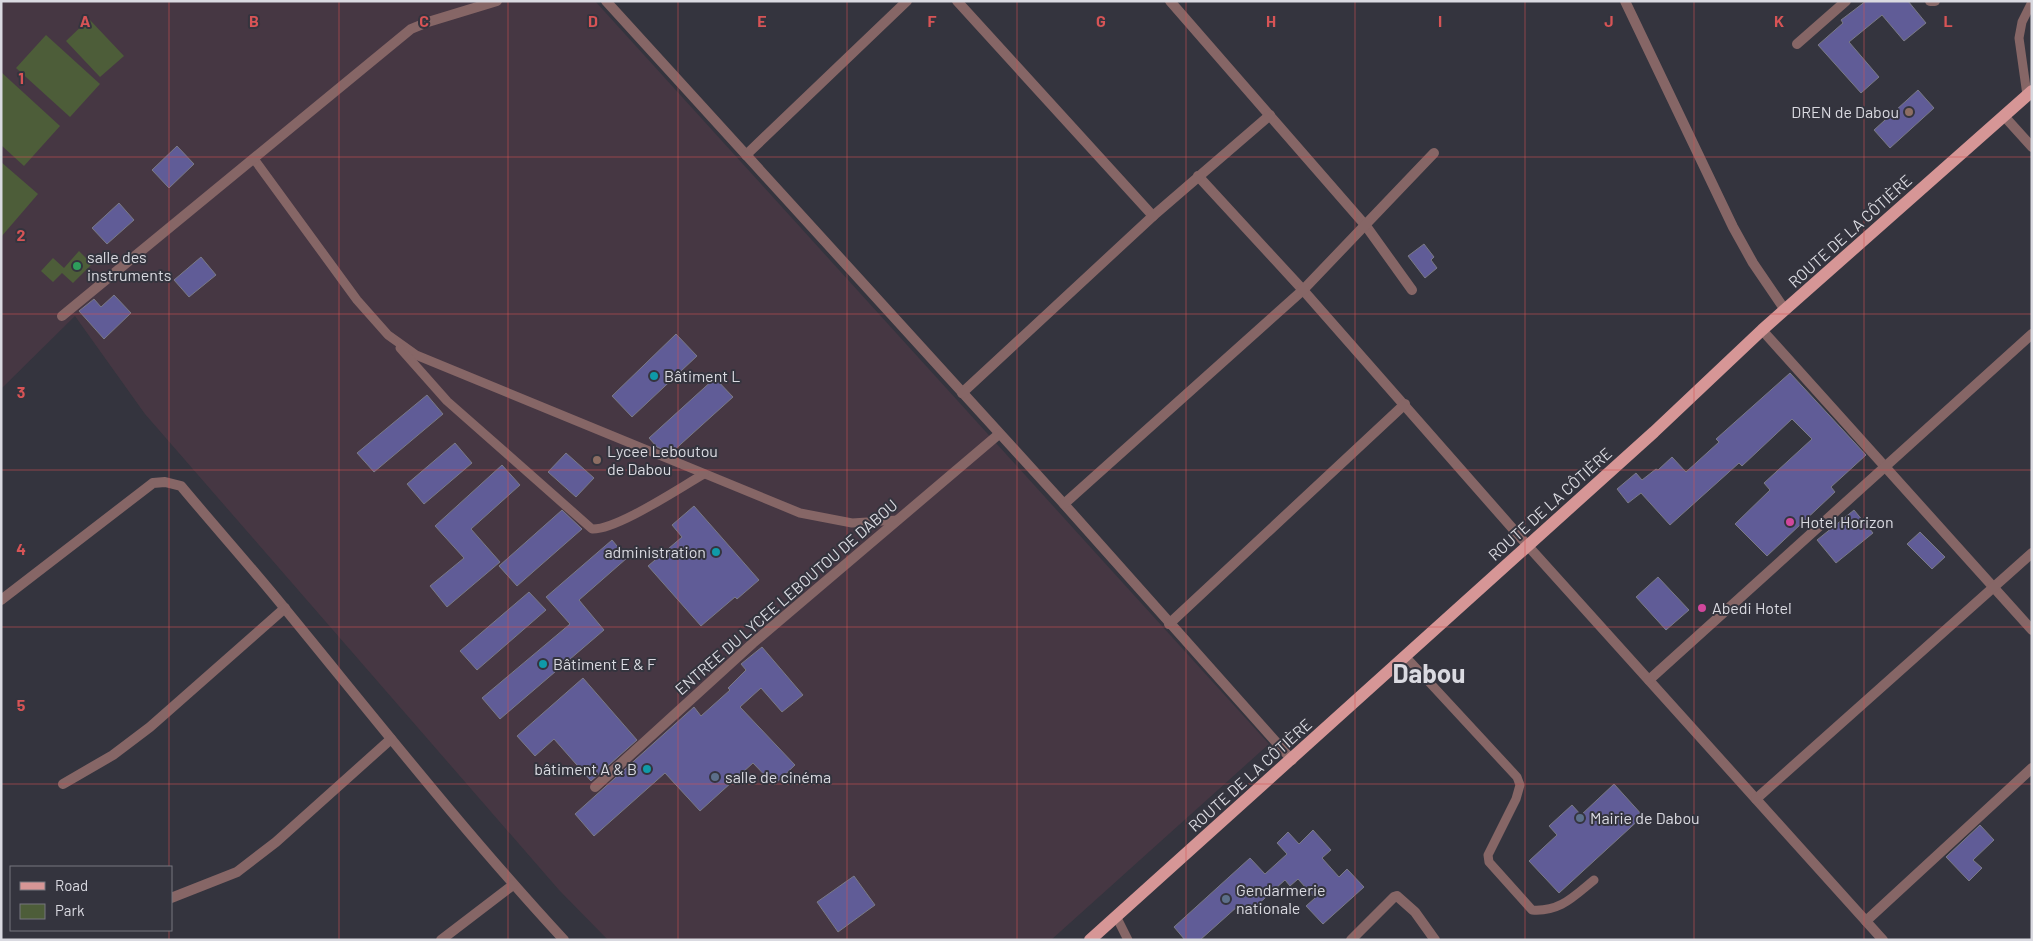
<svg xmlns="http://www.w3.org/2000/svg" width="2033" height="941" viewBox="0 0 2033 941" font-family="Barlow,sans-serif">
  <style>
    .education { fill: #463743 }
    .green { fill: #4d5d39 }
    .building { fill: #605c97; stroke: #7a7a86 }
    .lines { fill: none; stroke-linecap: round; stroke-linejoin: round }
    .lane { stroke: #866666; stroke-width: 9 }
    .street { stroke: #866666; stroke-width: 10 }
    .primary { stroke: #d69696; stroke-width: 12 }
    .grid { fill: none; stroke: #d75456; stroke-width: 1; stroke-opacity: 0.55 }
    .education-dot { fill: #8d6e63; stroke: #34343e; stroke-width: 2 }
    .leisure-dot { fill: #2e9e5b; stroke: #34343e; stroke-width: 2 }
    .culture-dot { fill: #0f9aa8; stroke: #34343e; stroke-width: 2 }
    .hotel-dot { fill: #d1479c; stroke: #34343e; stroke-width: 2 }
    .service-dot { fill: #5c6f8a; stroke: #34343e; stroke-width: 2 }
    .labels { text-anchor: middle; stroke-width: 4; stroke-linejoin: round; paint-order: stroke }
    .poi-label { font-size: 16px; fill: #dadae1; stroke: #34343e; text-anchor: start }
    .street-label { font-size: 16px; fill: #dadae1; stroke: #34343e }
    .town-label { font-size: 26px; font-weight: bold; fill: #dadae1; stroke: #34343e }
    .grid-label { font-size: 16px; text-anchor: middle; font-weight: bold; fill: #d75456; stroke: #34343e; stroke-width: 4; stroke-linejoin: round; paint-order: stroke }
  </style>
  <rect width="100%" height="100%" fill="#34343e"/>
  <!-- education -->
  <path class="education" d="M1,1h594l674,743 -218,196h-443l-49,-50 -414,-476 -70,-98 -74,73z"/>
  <!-- green -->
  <g class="green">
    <path d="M89,19l35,37 -24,21 -34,-36z"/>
    <path d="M46,35l54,49 -30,33 -54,-49z"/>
    <path d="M1,72l59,54 -36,40 -23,-21z"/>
    <path d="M1,162l37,32 -37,43z"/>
    <path d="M79,251l13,13 -19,19 -11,-10 -9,9 -12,-11 12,-13 11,10z"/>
  </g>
  <!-- building -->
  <g class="building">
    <path d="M1866,1h42l18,22 -22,18 -22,-26 -33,27 30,35 -18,16 -43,-48 25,-22 -2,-3z"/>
    <path d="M1918,90l16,18 -44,40 -16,-18z"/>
    <path d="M177,146l17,18 -25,24 -17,-18z"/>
    <path d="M119,203l15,17 -27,24 -15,-16z"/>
    <path d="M1424,244l10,13 -3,3 6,8 -12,10 -17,-22z"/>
    <path d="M201,257l15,18 -27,22 -15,-17z"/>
    <path d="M114,295l17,18 -27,26 -25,-28 15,-12 7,8z"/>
    <path d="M676,334l21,22 -65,61 -20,-21z"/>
    <path d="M1790,373l76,82 -35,32 4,5 -68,64 -32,-32 35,-34 -6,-7 48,-44 -20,-20 -50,47 -3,-3 -69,62 -29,-32 -13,10 -11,-14 19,-16 6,7 14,-11 2,1 14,-13 14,15 33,-30 -3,-3z"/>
    <path d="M715,378l18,19 -62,56 -14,-6 -8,-9z"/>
    <path d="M427,395l16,19 -69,58 -17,-19z"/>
    <path d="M455,443l17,20 -48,41 -17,-20z"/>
    <path d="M566,453l28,25 -18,19 -28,-25z"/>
    <path d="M502,465l18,20 -49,44 29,33 -53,45 -17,-21 34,-28 -29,-32z"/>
    <path d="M694,506l65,74 -22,19 -2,-2 -34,29 -53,-60 34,-29 -10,-12z"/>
    <path d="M562,510l20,19 -65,57 -18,-20z"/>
    <path d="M1854,510l19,23 -37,30 -19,-23z"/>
    <path d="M1920,532l25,25 -13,12 -25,-25z"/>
    <path d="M612,540l15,18 -48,42 25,30 -104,89 -18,-21 88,-74 -24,-27z"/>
    <path d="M1658,577l31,33 -23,20 -30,-33z"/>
    <path d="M529,592l17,18 -69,60 -17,-19z"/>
    <path d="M762,647l41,48 -21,17 -21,-24 -21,19 55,58 -21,20 -21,-22 -53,48 -35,-38 -71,63 -19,-22 119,-107 7,9 29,-26 -2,-2 18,-18 -5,-6z"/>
    <path d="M583,678l54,62 -46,41 -37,-42 -19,17 -18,-20z"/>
    <path d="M1614,784l29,32 -84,77 -30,-32 28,-26 -8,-9 23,-21 9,10z"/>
    <path d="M1980,825l14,15 -21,20 9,8 -13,13 -23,-24z"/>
    <path d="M1313,830l18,20 -9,8 17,19 8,-8 17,18 -41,37 -17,-18 9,-8 -17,-19 -8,7 -5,-6 -39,35 -8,-9 -38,34h-15l-11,-13 76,-69 15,16 22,-20 -10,-11 11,-11 11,12z"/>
    <path d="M854,876l21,29 -37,27 -21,-30z"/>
  </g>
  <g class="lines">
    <!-- lane -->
    <g class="lane">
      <path d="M2027,95l-8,-57 3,-16 10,-20"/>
      <path d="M254,159l103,141 31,35 28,20 384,158 52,10 46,-3"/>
      <path d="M400,348l47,53 145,128c25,1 87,-41 112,-55"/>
      <path d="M1405,656l112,121 3,8 -4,14 -28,56 1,7 43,48c28,2 41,-13 62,-30"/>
      <path d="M1116,916l12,24"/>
    </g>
    <!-- street -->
    <g class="street">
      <path d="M606,1l458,503 228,256"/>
      <path d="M957,1l196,215"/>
      <path d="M1170,1l196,225 46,64"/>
      <path d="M1625,1l108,226 20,36 32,47"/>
      <path d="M1930,1h5"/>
      <path d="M1797,44l49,-43"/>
      <path d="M2004,116l28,31"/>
      <path d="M746,155l161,-154"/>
      <path d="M1198,176l105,114 225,256 355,394"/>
      <path d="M62,316l349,-287 17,-7 69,-21"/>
      <path d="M1762,330l270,300"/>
      <path d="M962,393l191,-177 117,-101"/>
      <path d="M1064,504l239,-214 131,-137"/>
      <path d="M1,600l152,-117 12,-1 16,4c35,42 71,82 105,124 91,111 180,224 278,330"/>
      <path d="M1169,624l236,-220"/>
      <path d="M1649,680l383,-346"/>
      <path d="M63,784l50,-29 37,-28 135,-119"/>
      <path d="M595,787l158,-144 246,-209"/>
      <path d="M1756,799l276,-246"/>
      <path d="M171,898l66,-26 39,-30 115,-103"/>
      <path d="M1866,921l166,-153"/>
      <path d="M441,940l72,-55"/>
      <path d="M1351,940l43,-43 3,-1 18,16 20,28"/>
    </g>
    <!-- primary -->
    <path class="primary" d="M1090,940l564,-508 108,-102 270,-239"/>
  </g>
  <!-- grid -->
  <path class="grid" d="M169,1v866M339,1v939M508,1v939M678,1v939M847,1v939M1017,1v939M1186,1v939M1355,1v939M1525,1v939M1694,1v939M1864,1v939M1,157h2031M1,314h2031M1,470h2031M1,627h2031M1,784h2031M169,930v10"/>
  <!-- markers -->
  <g class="education-dot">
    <circle cx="1909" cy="112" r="5"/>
    <circle cx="597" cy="460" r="5"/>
  </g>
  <circle class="leisure-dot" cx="77" cy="266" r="5"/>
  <g class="culture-dot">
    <circle cx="654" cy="376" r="5"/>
    <circle cx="716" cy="552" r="5"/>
    <circle cx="543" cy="664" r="5"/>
    <circle cx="647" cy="769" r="5"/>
  </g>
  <g class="hotel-dot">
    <circle cx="1790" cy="522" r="5"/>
    <circle cx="1702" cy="608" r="5"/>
  </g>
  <g class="service-dot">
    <circle cx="715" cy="777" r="5"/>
    <circle cx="1580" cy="818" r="5"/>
    <circle cx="1226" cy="899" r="5"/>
  </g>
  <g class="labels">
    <!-- poi labels -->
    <g class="poi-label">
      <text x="1899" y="118" text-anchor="end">DREN de Dabou</text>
      <text x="87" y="263">salle des<tspan x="87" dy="18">instruments</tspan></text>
      <text x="664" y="382">Bâtiment L</text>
      <text x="607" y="457">Lycee Leboutou<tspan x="607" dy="18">de Dabou</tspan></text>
      <text x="1800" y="528">Hotel Horizon</text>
      <text x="706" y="558" text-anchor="end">administration</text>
      <text x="1712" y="614">Abedi Hotel</text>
      <text x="553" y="670">Bâtiment E &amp; F</text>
      <text x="637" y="775" text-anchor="end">bâtiment A &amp; B</text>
      <text x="725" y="783">salle de cinéma</text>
      <text x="1590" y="824">Mairie de Dabou</text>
      <text x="1236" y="896">Gendarmerie<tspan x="1236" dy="18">nationale</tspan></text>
    </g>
    <!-- street labels -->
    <g class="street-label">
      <text transform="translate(1850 231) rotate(-42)" y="6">ROUTE DE LA CÔTIÈRE</text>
      <text transform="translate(1550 504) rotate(-42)" y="6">ROUTE DE LA CÔTIÈRE</text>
      <text transform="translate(786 597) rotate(-41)" y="6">ENTREE DU LYCEE LEBOUTOU DE DABOU</text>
      <text transform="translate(1250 775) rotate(-42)" y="6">ROUTE DE LA CÔTIÈRE</text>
    </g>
    <!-- town labels -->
    <g class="town-label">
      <text x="1429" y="683">Dabou</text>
    </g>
  </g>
  <g class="grid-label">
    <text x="85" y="27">A</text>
    <text x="254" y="27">B</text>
    <text x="424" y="27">C</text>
    <text x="593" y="27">D</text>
    <text x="762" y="27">E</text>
    <text x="932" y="27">F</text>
    <text x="1101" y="27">G</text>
    <text x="1271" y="27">H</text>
    <text x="1440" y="27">I</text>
    <text x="1609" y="27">J</text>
    <text x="1779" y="27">K</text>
    <text x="1948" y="27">L</text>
    <text x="21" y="84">1</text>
    <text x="21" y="241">2</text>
    <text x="21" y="398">3</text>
    <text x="21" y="555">4</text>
    <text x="21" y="711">5</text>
  </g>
  <!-- border -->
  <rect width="2033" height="941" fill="none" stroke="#dadae1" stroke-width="5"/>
  <!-- legend -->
  <rect x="10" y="866" width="162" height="65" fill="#34343e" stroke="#76767f"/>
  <rect x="20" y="882" width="25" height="8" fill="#d69696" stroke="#76767f"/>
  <text x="55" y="891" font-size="15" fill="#dadae1">Road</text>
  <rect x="20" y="904" width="25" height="15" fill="#4d5d39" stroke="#76767f"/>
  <text x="55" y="916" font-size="15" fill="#dadae1">Park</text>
</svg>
